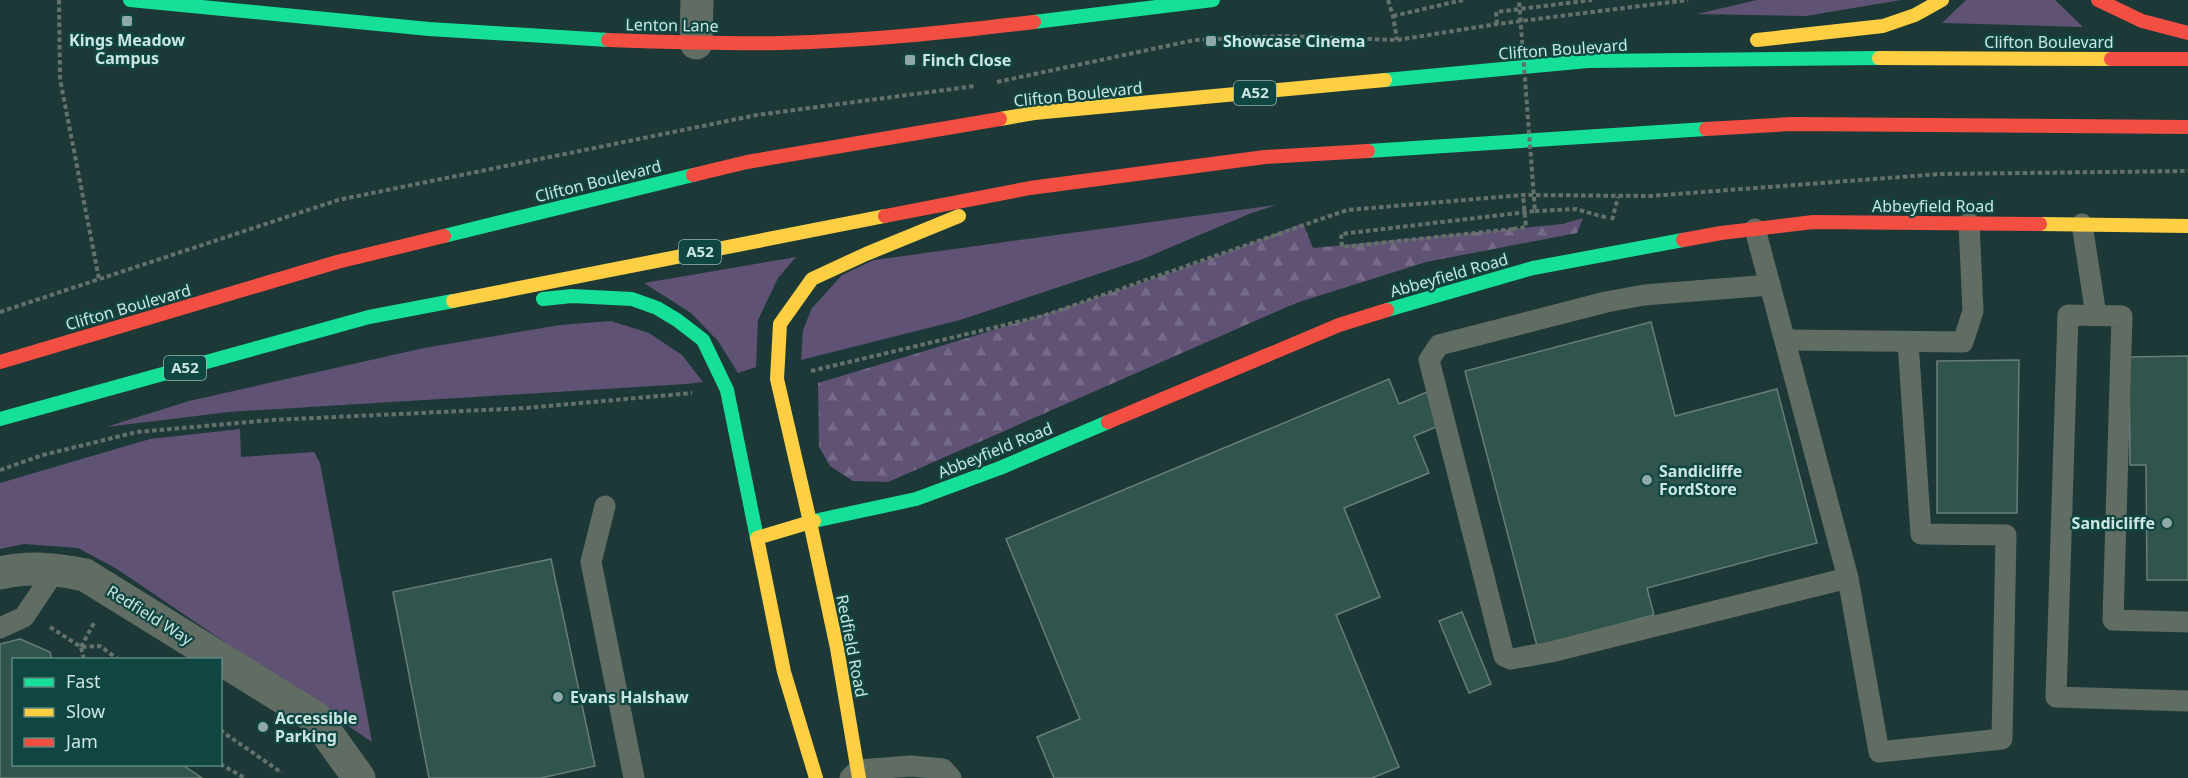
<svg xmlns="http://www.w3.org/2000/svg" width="2188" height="778" viewBox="0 0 2188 778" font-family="'Noto Sans',sans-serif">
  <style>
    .green { fill: #5f5274 }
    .forest { fill: url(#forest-firs) }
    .building { fill: #31544d; stroke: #687d78; stroke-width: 1.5 }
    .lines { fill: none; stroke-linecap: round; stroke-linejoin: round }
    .path { stroke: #64706a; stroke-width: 4; stroke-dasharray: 4.5 3; stroke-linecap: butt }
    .lane { stroke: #616c63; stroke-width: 21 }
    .street { stroke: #616c63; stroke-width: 33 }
    .fast { stroke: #16e098; stroke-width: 14 }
    .slow { stroke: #ffcf43; stroke-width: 14 }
    .jam { stroke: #f24e42; stroke-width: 14 }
    .path-bridge { stroke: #64706a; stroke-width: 4; stroke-dasharray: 4.5 3; stroke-linecap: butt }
    .poi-dot { fill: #8ea9a6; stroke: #104641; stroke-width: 2 }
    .labels { text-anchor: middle; stroke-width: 4.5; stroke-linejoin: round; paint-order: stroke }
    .shield { fill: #104641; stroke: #93b5b1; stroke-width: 1.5 }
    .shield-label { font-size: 15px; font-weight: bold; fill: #cbe5e1 }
    .street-label { font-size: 16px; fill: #cbe5e1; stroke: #104641 }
    .poi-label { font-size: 16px; font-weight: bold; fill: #cbe5e1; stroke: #104641; text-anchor: start }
  </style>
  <defs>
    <pattern id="forest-firs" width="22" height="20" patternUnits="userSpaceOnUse" patternTransform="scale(1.5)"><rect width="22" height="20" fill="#5f5274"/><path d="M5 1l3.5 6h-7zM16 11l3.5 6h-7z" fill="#756b88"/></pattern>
  </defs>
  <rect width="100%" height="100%" fill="#1d3937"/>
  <!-- green -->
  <g class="green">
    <path d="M1757,0h144l-95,16 -109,-2z"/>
    <path d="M1966,0h89l28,27 -141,-4z"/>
    <path d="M1276,205l-27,9 -106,45 -183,61 -159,40 2,-30 9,-22 30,-33 32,-15z"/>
    <path d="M796,257l-18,21 -20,42 -2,47 -18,6 -20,-32 -27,-28 -47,-30z"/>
    <path d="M611,321l38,12 33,22 21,27 -17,2 -457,28 -123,15 83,-26 235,-53 136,-23z"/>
    <path d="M240,429l1,28 73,-5 6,11 52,279 -255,-173 -39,-21 -54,-4 -24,5v-66l150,-44z"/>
  </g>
  <!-- forest -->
  <path class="forest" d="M1583,218l-6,15 -151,29 -130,41 -408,179 -35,-1 -23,-15 -11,-19 -1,-64c163,-49 327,-96 485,-160l10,25 250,-24z"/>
  <!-- building -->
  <g class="building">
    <path d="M1651,322l24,94 102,-27 40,154 -170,45 7,27 -117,31 -72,-275z"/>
    <path d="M2188,356v224h-41l-1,-115h-16l-1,-108z"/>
    <path d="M2019,360l-2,153h-80v-152z"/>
    <path d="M1389,379l10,25 28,-12 14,33 -27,11 15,37 -85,35 36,89 -44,18 63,152 -27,11h-318l-17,-41 43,-18 -74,-180z"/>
    <path d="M551,559l44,207 -54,12h-112l-36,-186z"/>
    <path d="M1462,612l29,72 -22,9 -30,-72z"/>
    <path d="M20,639l30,13 2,8h-38v104h167l21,14h-202v-134z"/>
  </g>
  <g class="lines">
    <!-- path -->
    <g class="path">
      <path d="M59,0l1,79 39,200"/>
      <path d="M1388,0l5,16 4,24"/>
      <path d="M1393,16l70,-16"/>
      <path d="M1497,24l-1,-12 96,-12"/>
      <path d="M997,82l198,-42 88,-4 114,4 100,-16 191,-24"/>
      <path d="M1535,211l41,-2 32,9"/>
      <path d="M1612,220l6,-23"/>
      <path d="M1513,229l13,-2 -3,-32"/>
      <path d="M0,312l338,-112 419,-85 218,-29"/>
      <path d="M811,371l232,-55 304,-106 176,-15 127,1 290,-22 248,-3"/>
      <path d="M0,470l43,-15 94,-23 135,-12 254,-12 166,-15"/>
      <path d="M50,627l31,20 3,13"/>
      <path d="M81,647l14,-26"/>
      <path d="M82,647l18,-1 19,14"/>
      <path d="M220,730l62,43"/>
      <path d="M220,764l25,14"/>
    </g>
    <!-- lane -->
    <g class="lane">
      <path d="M2082,224l14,91"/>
      <path d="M1755,229l93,349 31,174 123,-13 4,-204 -85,-1 -13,-192"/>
      <path d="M1770,285l-126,10 -38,7 -167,43 -10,15 75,296 7,3 40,-7 297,-74"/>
      <path d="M1785,340l178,2 10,-31 -4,-88"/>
      <path d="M605,506l-14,56 43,216"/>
      <path d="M2188,622l-75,-2 9,-304 -54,-1 -12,382 132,4"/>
      <path d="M0,628l24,-11 32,-48"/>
      <path d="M850,778l8,-8 53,-4 32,3 8,9"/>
    </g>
    <!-- street -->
    <g class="street">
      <path d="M696,43l1,-43"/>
      <path d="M0,573c29,-7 56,-4 85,2l231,143 43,60"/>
    </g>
    <!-- fast -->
    <g class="fast">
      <path d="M130,0l299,29 179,11"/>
      <path d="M1034,22l179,-22"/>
      <path d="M1385,80l203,-19 291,-3"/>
      <path d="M1368,151l338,-22"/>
      <path d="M444,236l249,-61"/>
      <path d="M543,299l29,-3 60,3 25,9 20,12 26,20 24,50 30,148"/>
      <path d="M1387,310l146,-42 150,-28"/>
      <path d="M0,419l369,-102 84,-16"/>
      <path d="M814,521l102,-22 84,-31 108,-46"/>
    </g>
    <!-- slow -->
    <g class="slow">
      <path d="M1757,40l126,-14 32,-11 27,-15"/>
      <path d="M1879,58l232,1"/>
      <path d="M1000,119l34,-6 351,-33"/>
      <path d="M2040,224l148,2"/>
      <path d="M453,301l432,-85"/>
      <path d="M814,521l-57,17 27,134 32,106"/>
      <path d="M810,522l27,126 22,130"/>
      <path d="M810,522l-33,-143 3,-55 32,-45 54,-25 93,-38"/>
    </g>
    <!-- jam -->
    <g class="jam">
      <path d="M2098,0l44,21 46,12"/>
      <path d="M608,40c58,2 116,4 174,3 85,-2 168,-11 252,-21"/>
      <path d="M2111,59h77"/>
      <path d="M1706,129l85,-5 397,3"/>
      <path d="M693,175l54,-13 253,-43"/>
      <path d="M885,216l145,-28 235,-31 103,-6"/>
      <path d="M1683,240l38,-7 92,-11 227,2"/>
      <path d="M0,362l337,-100 107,-26"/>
      <path d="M1108,422l231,-97 48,-15"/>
    </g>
    <!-- path-bridge -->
    <path class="path-bridge" d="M1513,229l-171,18 -1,-13 194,-23 -16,-211"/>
  </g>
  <!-- markers -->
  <g class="poi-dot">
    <rect x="121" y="15" width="12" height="12" rx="3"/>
    <rect x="1205" y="35" width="12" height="12" rx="3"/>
    <rect x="904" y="54" width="12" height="12" rx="3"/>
    <circle cx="1647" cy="480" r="6"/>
    <circle cx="2167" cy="523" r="6"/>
    <circle cx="558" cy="697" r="6"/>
    <circle cx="263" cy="727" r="6"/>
  </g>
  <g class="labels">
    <!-- shield labels -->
    <g class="shield">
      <rect x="1234" y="81" width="42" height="24" rx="4.5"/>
      <rect x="679" y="240" width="42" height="24" rx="4.5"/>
      <rect x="164" y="356" width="42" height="24" rx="4.5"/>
    </g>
    <g class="shield-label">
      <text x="1255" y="98">A52</text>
      <text x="700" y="257">A52</text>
      <text x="185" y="373">A52</text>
    </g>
    <!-- street labels -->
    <g class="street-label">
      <text transform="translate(672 25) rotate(1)" y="6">Lenton Lane</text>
      <text x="2049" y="48">Clifton Boulevard</text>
      <text transform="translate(1563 49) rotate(-4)" y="6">Clifton Boulevard</text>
      <text transform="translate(1078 94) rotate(-6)" y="6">Clifton Boulevard</text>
      <text transform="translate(598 181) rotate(-14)" y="6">Clifton Boulevard</text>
      <text x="1933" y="212">Abbeyfield Road</text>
      <text transform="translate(1449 275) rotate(-16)" y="6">Abbeyfield Road</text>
      <text transform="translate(128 307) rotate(-16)" y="6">Clifton Boulevard</text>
      <text transform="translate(995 450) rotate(-22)" y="6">Abbeyfield Road</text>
      <text transform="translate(150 615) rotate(32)" y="6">Redfield Way</text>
      <text transform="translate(852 646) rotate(79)" y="6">Redfield Road</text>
    </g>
    <!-- poi labels -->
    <g class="poi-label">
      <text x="127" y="46" text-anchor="middle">Kings Meadow<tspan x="127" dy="18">Campus</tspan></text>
      <text x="1223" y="47">Showcase Cinema</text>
      <text x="922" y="66">Finch Close</text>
      <text x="1659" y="477">Sandicliffe<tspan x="1659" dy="18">FordStore</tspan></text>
      <text x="2155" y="529" text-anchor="end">Sandicliffe</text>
      <text x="570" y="703">Evans Halshaw</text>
      <text x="275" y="724">Accessible<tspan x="275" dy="18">Parking</tspan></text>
    </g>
  </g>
  <!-- legend -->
  <rect x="12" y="658" width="210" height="108" fill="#104641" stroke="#5b8681" stroke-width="1.5"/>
  <rect x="24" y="678" width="30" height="9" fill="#16e098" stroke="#5b8681" stroke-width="1.5"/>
  <text x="66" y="688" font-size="18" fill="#cbe5e1">Fast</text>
  <rect x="24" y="708" width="30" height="9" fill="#ffcf43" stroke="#5b8681" stroke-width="1.5"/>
  <text x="66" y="718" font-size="18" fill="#cbe5e1">Slow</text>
  <rect x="24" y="738" width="30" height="9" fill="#f24e42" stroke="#5b8681" stroke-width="1.5"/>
  <text x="66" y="748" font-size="18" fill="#cbe5e1">Jam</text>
</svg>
